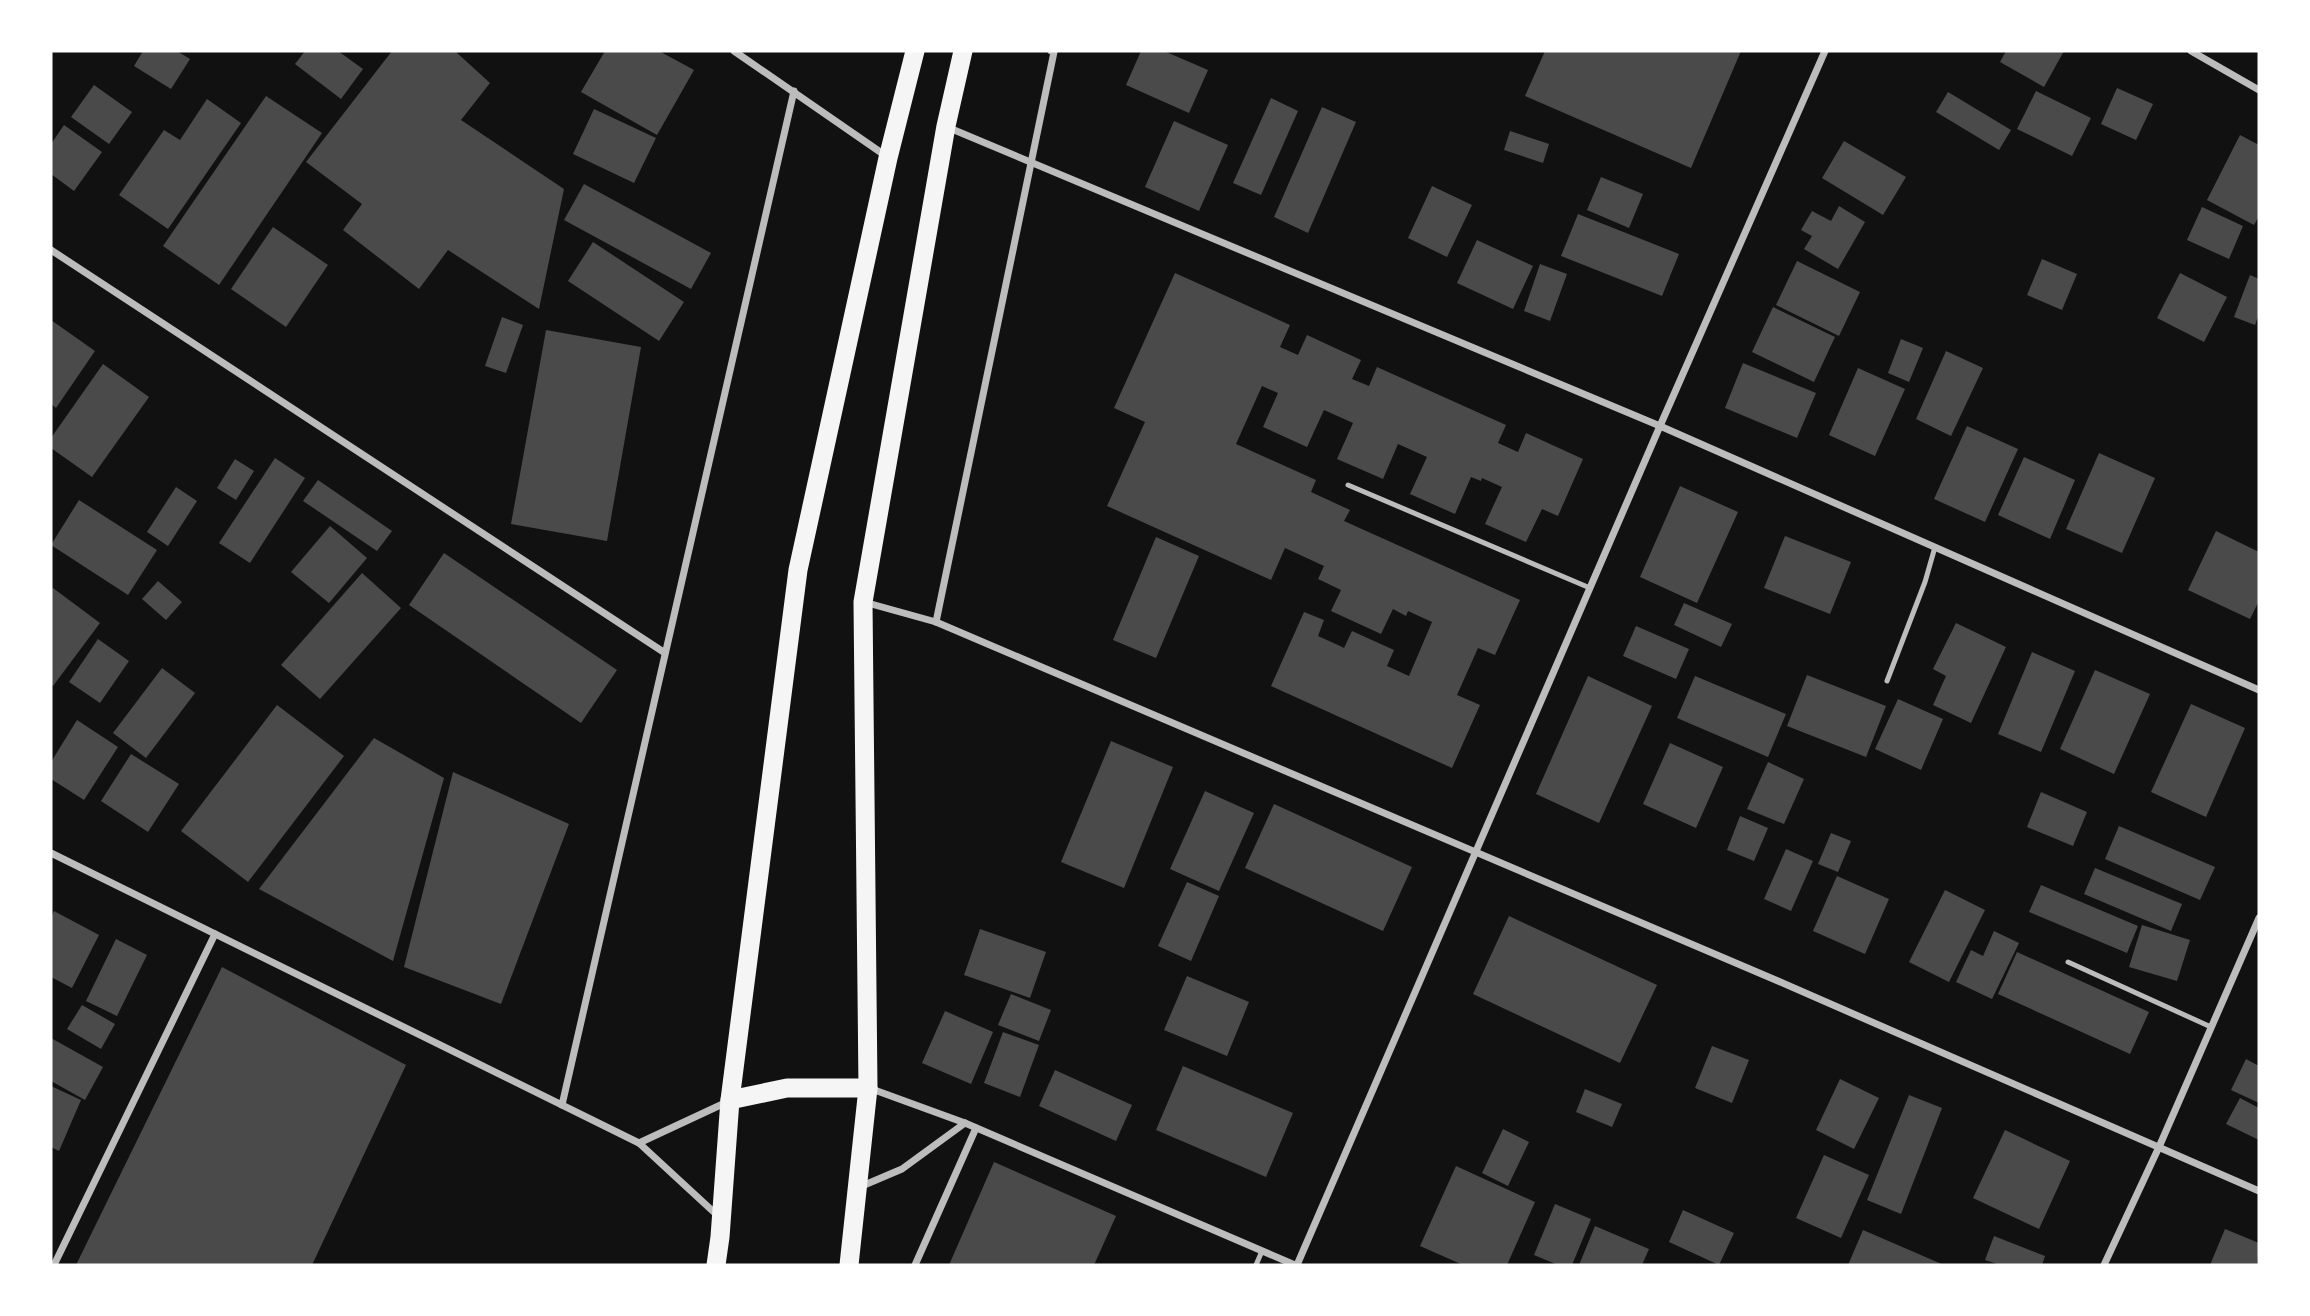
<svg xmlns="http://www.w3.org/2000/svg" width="2310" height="1316" viewBox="0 0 2310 1316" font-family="'Fira Sans',sans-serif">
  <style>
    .building { fill: #4a4a4a }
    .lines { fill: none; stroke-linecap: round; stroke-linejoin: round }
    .service { stroke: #bcbcbc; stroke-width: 5 }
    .minor { stroke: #bcbcbc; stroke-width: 7 }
    .trunk { stroke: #f5f5f5; stroke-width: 19 }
  </style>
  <rect width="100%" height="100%" fill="#111"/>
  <!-- building -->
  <g class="building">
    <path d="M143,51h34l13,8 -19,30 -37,-23z"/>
    <path d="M305,51h33l25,18 -22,30 -46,-35z"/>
    <path d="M392,51h63l35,32 -29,37 103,69 -25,120 -91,-59 -29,39 -76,-59 19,-26 -56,-42z"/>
    <path d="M605,51h54l35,19 -37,65 -76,-43z"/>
    <path d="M1141,51h23l44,19 -19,43 -63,-28z"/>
    <path d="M1545,51h196l-50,117 -166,-72z"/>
    <path d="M2006,51h58l-20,36 -44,-25z"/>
    <path d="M94,85l38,27 -23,32 -38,-27z"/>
    <path d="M2117,88l36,16 -17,36 -35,-16z"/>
    <path d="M2036,91l55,27 -19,38 -55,-27z"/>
    <path d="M1948,92l63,38 -12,20 -63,-38z"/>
    <path d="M266,96l56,37 -103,152 -56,-39z"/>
    <path d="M1271,98l27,13 -37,84 -28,-12z"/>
    <path d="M207,99l34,24 -73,106 -49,-34 45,-65 16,10z"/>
    <path d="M1322,107l34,15 -48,111 -34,-16z"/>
    <path d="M594,109l62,29 -22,45 -61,-29z"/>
    <path d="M1174,121l54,24 -29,66 -54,-24z"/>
    <path d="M64,125l38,27 -28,39 -23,-17v-30z"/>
    <path d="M1510,131l39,13 -6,19 -39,-13z"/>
    <path d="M2240,135l19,10v71l-5,9 -47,-25z"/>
    <path d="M1844,141l62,36 -23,38 -61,-37z"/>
    <path d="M1601,177l42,17 -14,34 -42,-18z"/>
    <path d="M584,184l127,69 -20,36 -127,-69z"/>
    <path d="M1432,186l40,19 -25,52 -39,-19z"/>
    <path d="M1839,206l26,16 -27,47 -34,-20 8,-13 -11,-6 11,-19 19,10z"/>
    <path d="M2202,207l41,19 -14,33 -42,-19z"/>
    <path d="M1578,214l101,40 -17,42 -101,-40z"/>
    <path d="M273,227l55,38 -42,62 -55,-38z"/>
    <path d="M1477,240l56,26 -20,43 -56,-26z"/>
    <path d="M593,242l91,60 -25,39 -91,-60z"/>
    <path d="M2042,259l35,15 -15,36 -35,-15z"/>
    <path d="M1797,261l63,31 -21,44 -63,-31z"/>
    <path d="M1540,264l27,10 -17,47 -26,-10z"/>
    <path d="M1175,273l115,52 -10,22 18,8 9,-20 54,25 -9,19 17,7 8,-19 129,58 -8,18 20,9 8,-19 57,26 -25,57 -16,-7 -16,33 -41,-18 17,-37 -20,-9 -1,3 -10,-4 -16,37 -45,-20 17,-37 -29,-13 -15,35 -46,-20 16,-36 -29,-13 -17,37 -44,-20 15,-34 -16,-7 -26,58 80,36 -5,12 39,18 -6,11 176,79 -25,55 -17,-7 -21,47 23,10 -28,63 -181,-82 33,-74 20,8 -6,16 20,9 6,3 8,-17 42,19 -7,16 22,10 23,-54 -24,-11 -2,5 -13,-7 -12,25 -50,-23 10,-21 -23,-11 6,-13 -39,-18 -14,32 -164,-74 38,-84 -31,-14z"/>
    <path d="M2180,273l47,24 -23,45 -47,-24z"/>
    <path d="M2250,275l9,4v35l-4,11 -21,-8z"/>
    <path d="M1773,307l62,30 -21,45 -62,-30z"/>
    <path d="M502,317l21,8 -17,48 -21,-7z"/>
    <path d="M51,320l44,31 -39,57 -5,-4z"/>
    <path d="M546,330l95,17 -34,194 -96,-17z"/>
    <path d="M1901,339l22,9 -14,34 -21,-9z"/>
    <path d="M1946,351l37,17 -32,68 -35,-17z"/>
    <path d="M1743,363l73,30 -19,45 -72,-30z"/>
    <path d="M103,364l46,33 -57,80 -41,-29v-10z"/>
    <path d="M1858,368l47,21 -30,67 -46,-21z"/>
    <path d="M1967,426l51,23 -33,73 -51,-23z"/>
    <path d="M2099,453l56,25 -33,75 -56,-24z"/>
    <path d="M2024,457l51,23 -25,59 -52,-24z"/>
    <path d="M275,458l30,20 -55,85 -31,-20z"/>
    <path d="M235,459l19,12 -18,29 -19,-12z"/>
    <path d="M318,480l74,51 -15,20 -74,-50z"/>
    <path d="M1680,486l58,26 -41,91 -57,-26z"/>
    <path d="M176,487l21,14 -29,45 -21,-14z"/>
    <path d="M79,500l78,50 -29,45 -77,-50z"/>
    <path d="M330,526l37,32 -38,45 -38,-31z"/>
    <path d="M2216,531l43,21v49l-9,18 -62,-29z"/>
    <path d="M1785,536l66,26 -21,52 -66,-26z"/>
    <path d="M1156,537l43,19 -43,102 -43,-18z"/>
    <path d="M444,553l173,117 -36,53 -172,-118z"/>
    <path d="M362,573l39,35 -81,91 -39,-34z"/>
    <path d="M158,581l24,21 -16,18 -24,-21z"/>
    <path d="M53,588l47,35 -47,63 -2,-2v-93z"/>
    <path d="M1684,603l48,21 -11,23 -47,-22z"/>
    <path d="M1956,623l50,24 -35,76 -38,-18 13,-29 -13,-7z"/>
    <path d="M1636,626l53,23 -13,30 -53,-23z"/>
    <path d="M98,639l31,22 -29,42 -31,-21z"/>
    <path d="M2032,652l43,19 -34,81 -43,-18z"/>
    <path d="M162,668l33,25 -49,65 -33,-25z"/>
    <path d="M2095,670l55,24 -36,80 -54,-25z"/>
    <path d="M1807,675l79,31 -20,51 -79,-31z"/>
    <path d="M1588,676l64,30 -53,117 -63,-29z"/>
    <path d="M1695,676l91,38 -18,43 -91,-39z"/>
    <path d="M1898,699l45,20 -22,51 -46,-21z"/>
    <path d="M2191,704l54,24 -39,89 -55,-25z"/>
    <path d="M277,705l67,51 -96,126 -67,-51z"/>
    <path d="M77,720l41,27 -34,53 -33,-21v-17z"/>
    <path d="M374,738l70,40 -51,183 -134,-72z"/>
    <path d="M1111,741l62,26 -49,121 -63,-26z"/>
    <path d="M1670,743l53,24 -27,61 -53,-24z"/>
    <path d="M131,754l48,30 -31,48 -47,-31z"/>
    <path d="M1768,762l36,17 -20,45 -37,-15z"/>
    <path d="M453,772l116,52 -68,180 -97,-37z"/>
    <path d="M1205,791l49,22 -35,78 -49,-22z"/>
    <path d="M2041,792l46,20 -14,34 -46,-19z"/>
    <path d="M1274,804l138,63 -29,64 -138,-63z"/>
    <path d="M1740,816l28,12 -14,33 -27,-11z"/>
    <path d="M2119,826l96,41 -15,33 -95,-41z"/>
    <path d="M1831,833l20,8 -13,31 -20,-8z"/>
    <path d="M1786,849l27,12 -22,50 -27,-12z"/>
    <path d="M2095,868l87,36 -11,27 -87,-37z"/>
    <path d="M1837,876l52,23 -24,55 -52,-23z"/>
    <path d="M1187,882l32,14 -28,65 -33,-15z"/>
    <path d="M2041,885l97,41 -11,27 -98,-41z"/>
    <path d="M1945,890l40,20 -36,72 -40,-20z"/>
    <path d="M54,911l45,24 -27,53 -21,-11v-60z"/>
    <path d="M1509,916l148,69 -37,78 -147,-69z"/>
    <path d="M2142,925l48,15 -13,41 -48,-14z"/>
    <path d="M980,929l66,23 -16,46 -66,-23z"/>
    <path d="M1994,931l25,12 -27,56 -36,-17 15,-32 12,6z"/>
    <path d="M116,939l31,16 -30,61 -31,-15z"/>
    <path d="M2017,952l132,60 -19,42 -132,-60z"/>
    <path d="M222,967l184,98 -94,200h-236z"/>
    <path d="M1187,976l62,26 -22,54 -63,-26z"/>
    <path d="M1011,994l40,16 -12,31 -41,-16z"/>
    <path d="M82,1005l33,19 -14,25 -34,-20z"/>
    <path d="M945,1011l48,21 -22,52 -49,-21z"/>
    <path d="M1003,1032l36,13 -19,52 -36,-14z"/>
    <path d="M51,1038l52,29 -18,33 -34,-19z"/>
    <path d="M1712,1046l37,14 -17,43 -37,-15z"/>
    <path d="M2246,1059l13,7v37l-28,-13z"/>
    <path d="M1183,1066l110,47 -27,64 -110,-47z"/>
    <path d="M1055,1070l77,35 -16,36 -77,-35z"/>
    <path d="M1840,1079l39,19 -25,51 -38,-19z"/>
    <path d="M51,1086l30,14 -22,51 -8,-4z"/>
    <path d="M1585,1089l37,15 -10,23 -36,-15z"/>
    <path d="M1909,1095l33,13 -41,106 -34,-14z"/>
    <path d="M2240,1098l19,10v32l-33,-16z"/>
    <path d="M1503,1129l26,13 -21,44 -26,-13z"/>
    <path d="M2005,1130l65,31 -31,68 -66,-31z"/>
    <path d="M1824,1155l45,20 -28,63 -45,-20z"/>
    <path d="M994,1162l122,54 -22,49h-145z"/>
    <path d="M1456,1166l79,36 -28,63h-44l-43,-19z"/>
    <path d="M1555,1204l36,15 -19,46h-14l-24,-10z"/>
    <path d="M1683,1210l51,23 -15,32 -50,-23z"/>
    <path d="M1595,1226l54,23 -7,16h-63z"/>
    <path d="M2225,1229l34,14 -2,22h-47z"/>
    <path d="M1863,1230l81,35h-96z"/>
    <path d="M1994,1236l51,20 -3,9h-42l-15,-5z"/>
  </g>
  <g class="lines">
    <!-- service -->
    <g class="service">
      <path d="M1348,485l242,103"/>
      <path d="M1887,681l38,-99 10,-35"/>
      <path d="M2068,962l143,65"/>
      <path d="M1256,1265l6,-14"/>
    </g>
    <!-- minor -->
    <g class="minor">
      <path d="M734,51l152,105"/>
      <path d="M2191,51l68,39"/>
      <path d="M947,127l713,299 599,264"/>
      <path d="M51,250l614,403"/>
      <path d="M864,602l72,20 842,359 481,210"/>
      <path d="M936,622l118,-570 -3,-1"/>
      <path d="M51,853l588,290 78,72"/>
      <path d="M869,1088l96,35 330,142"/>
      <path d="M562,1105l232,-1014"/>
      <path d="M639,1143l88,-41"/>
      <path d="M862,1186l40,-17 63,-46"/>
      <path d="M54,1265l161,-331"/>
      <path d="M915,1265l61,-137"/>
      <path d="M1297,1265l363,-839 165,-375"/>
      <path d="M2104,1265l55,-118 100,-229"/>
    </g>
    <!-- trunk -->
    <g class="trunk">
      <path d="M730,1100l57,-12h81"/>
      <path d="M716,1265l4,-28 10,-137 68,-530 90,-412 27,-107"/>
      <path d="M849,1265l19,-177 -5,-486 83,-476 17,-75"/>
    </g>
  </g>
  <!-- border -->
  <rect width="2310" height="1316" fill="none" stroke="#ffffff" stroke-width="105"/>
</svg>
